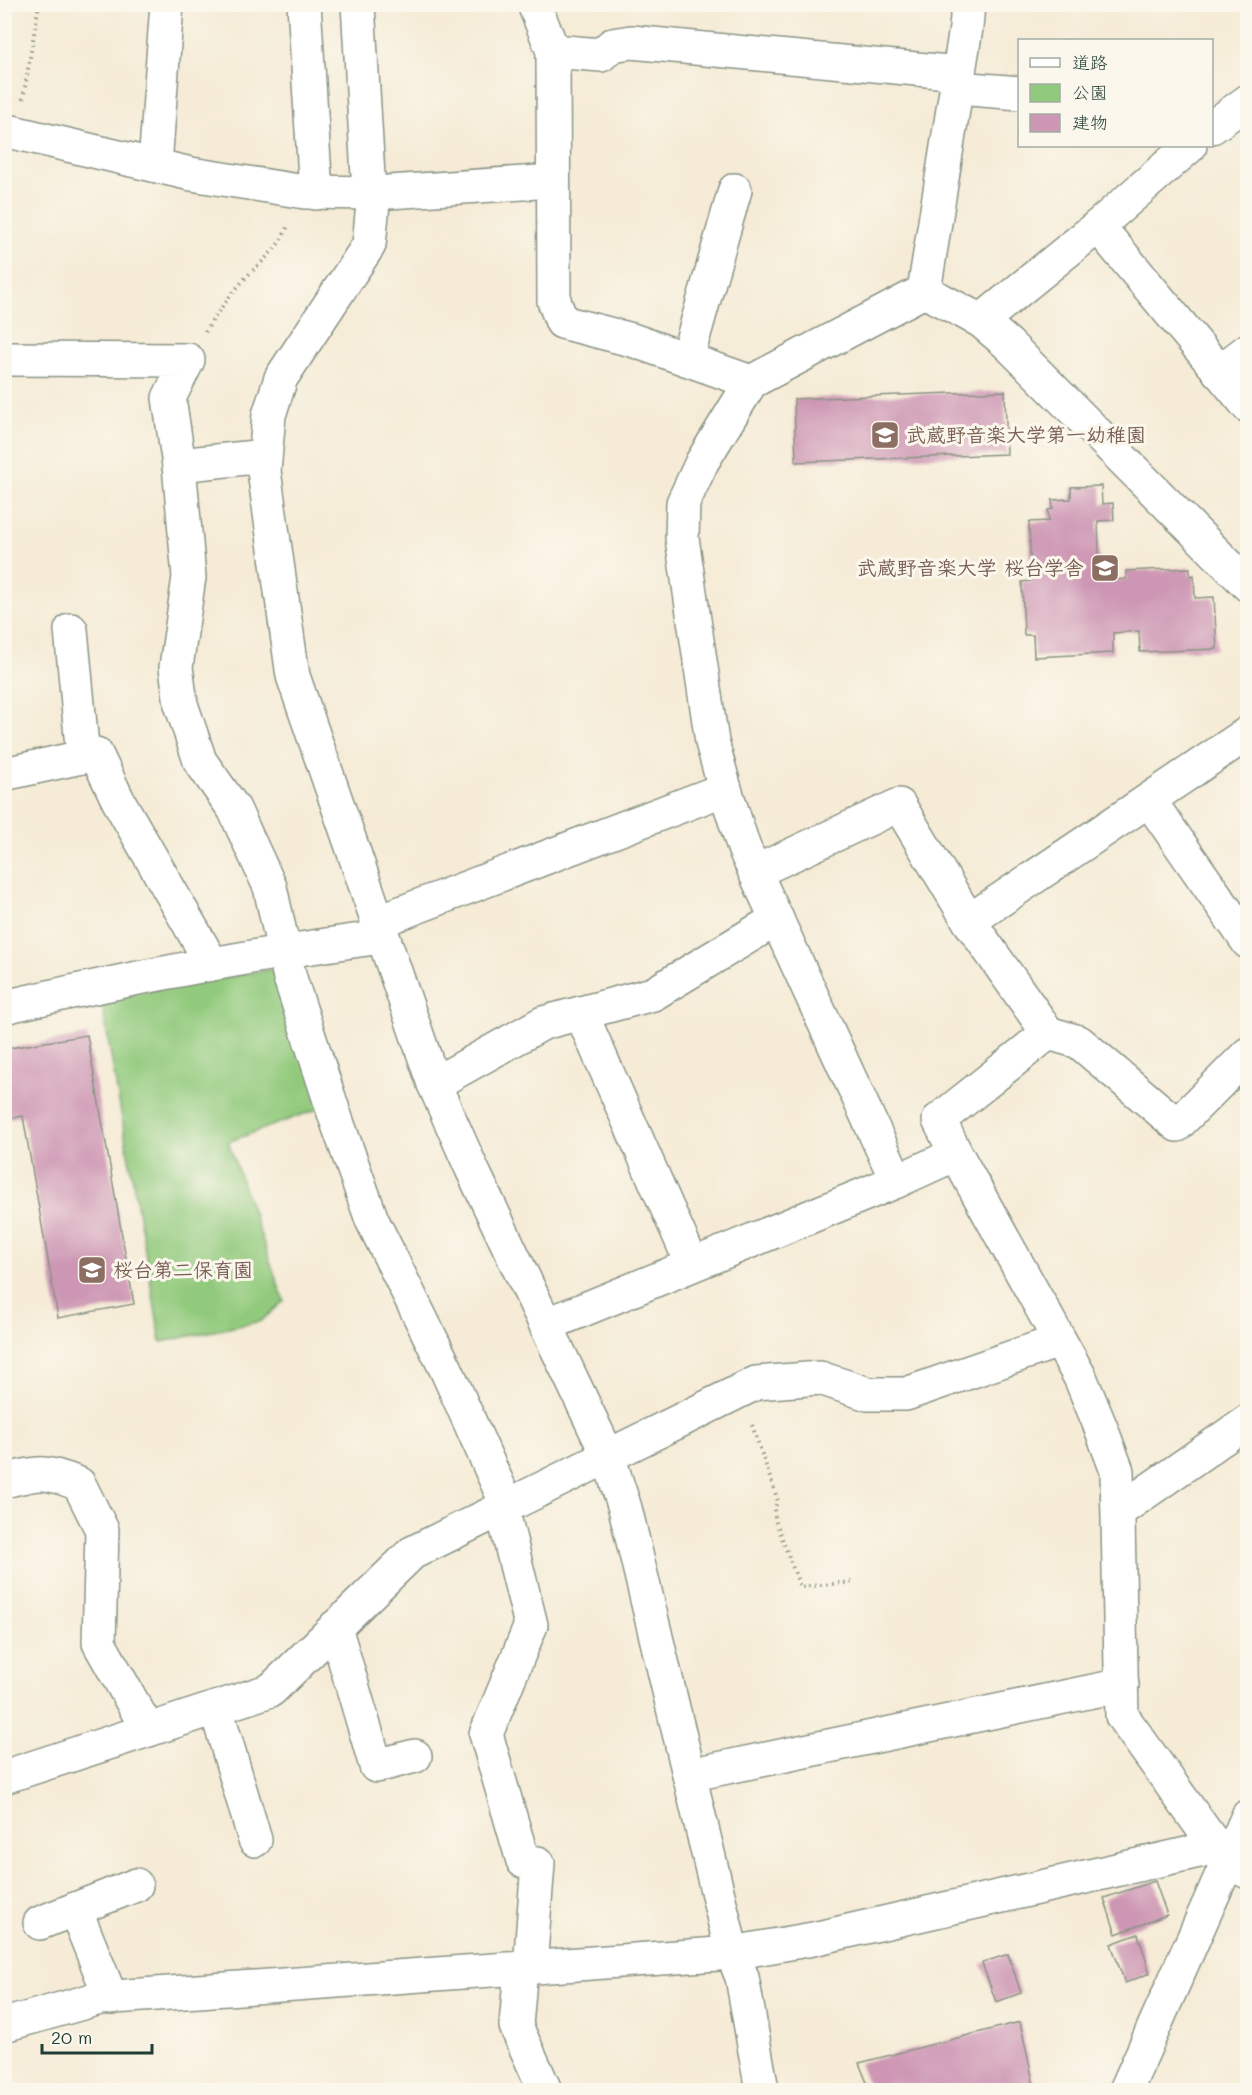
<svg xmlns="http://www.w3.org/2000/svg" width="1252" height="2095" viewBox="0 0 1252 2095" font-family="Mali,'Klee One',sans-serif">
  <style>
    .green { fill: #92ca7d; stroke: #588458; stroke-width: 1.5 }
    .building { fill: #cd96b4 }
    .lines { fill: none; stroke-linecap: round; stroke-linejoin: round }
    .minor-casing { stroke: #8a9485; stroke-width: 36 }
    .path { stroke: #8a9485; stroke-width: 4; stroke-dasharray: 1.5 4.5; stroke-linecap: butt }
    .minor { stroke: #fff; stroke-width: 33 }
    .labels { text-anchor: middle; stroke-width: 6; stroke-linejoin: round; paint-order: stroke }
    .education-label { font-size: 20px; font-weight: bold; fill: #785e54; stroke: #fbf7ec; text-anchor: start }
  </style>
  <rect width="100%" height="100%" fill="#fbf7ec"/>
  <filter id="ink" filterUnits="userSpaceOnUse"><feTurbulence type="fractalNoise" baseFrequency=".0167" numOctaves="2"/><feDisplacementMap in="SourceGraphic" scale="12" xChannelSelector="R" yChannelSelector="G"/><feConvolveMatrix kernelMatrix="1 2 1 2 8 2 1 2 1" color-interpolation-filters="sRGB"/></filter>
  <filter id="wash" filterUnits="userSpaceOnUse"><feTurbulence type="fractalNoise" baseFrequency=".008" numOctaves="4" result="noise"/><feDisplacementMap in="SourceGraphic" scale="24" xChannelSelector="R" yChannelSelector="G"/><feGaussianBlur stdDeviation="1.35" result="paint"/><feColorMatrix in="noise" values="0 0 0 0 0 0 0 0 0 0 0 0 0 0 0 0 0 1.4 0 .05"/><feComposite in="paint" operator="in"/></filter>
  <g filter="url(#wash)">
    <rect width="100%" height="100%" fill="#f5ebd6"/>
    <!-- green -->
    <path class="green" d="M278,968l45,139 -95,35 56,159 -23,20 -100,21 -60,-343z"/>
    <g id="blocks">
      <!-- building -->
      <g class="building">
        <path d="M1005,391l2,63 -211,8 -2,-63z"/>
        <path d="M1101,486l1,18 11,-1 1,17 -16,1 2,60 26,-2v-8l64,-3v8l4,-1 1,23 19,-1 3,52 -77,3 -1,-21 -26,2v20l-79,4 -1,-22h-9l-2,-53 9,-1 -2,-59 20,-1 -1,-11 5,-1 -1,-9 19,-1v-12z"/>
        <path d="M87,1035l47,269 -76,14 -35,-202 -19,3v-70z"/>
        <path d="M1155,1881l12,34 -51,19 -12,-36z"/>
        <path d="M1138,1934l12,39 -25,10 -14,-39z"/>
        <path d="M1008,1954l13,39 -25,9 -14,-39z"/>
        <path d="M1020,2022l15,68h-165l-11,-27z"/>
      </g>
    </g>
  </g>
  <g filter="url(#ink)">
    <use href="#blocks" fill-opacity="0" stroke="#8a9485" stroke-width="1.5"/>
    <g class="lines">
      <!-- minor casing -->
      <g class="minor-casing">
        <g id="minor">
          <path d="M304,4l12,189"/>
          <path d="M358,4l11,189"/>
          <path d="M534,4l19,47 1,250 8,21 70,18 119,42"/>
          <path d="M553,51l48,4 11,-10 19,-3 328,31"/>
          <path d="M957,88l63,5"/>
          <path d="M1212,127l36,-26"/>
          <path d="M4,130l187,44 114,18 69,1 179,-12"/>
          <path d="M155,165l12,-161"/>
          <path d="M374,193l-5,52 -88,133 -12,37 -5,56 29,205 141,408 37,83 137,289 17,52 107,445 10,24 20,113"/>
          <path d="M1098,226l150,180"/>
          <path d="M924,291l57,30 27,23 240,241"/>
          <path d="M981,321l117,-95 92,-80"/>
          <path d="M4,359l184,1 -19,38 10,67 10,112 -13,90 5,37 19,57 34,48 36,78 20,91 45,138 37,104 74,149 57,127 -1,12 29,117 -45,109 37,127 15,2 -8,104"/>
          <path d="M687,359l48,-169"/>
          <path d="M1219,372l29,-22"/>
          <path d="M179,465l86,-9"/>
          <path d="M71,630l12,127"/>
          <path d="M4,774l92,-20 22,46 94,164"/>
          <path d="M1149,800l99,142"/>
          <path d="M755,872l144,-67 70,116 79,112 -109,87 17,34 124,223 21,51 16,43 5,245 105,146 21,10"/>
          <path d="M969,921l279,-188"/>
          <path d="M377,922l348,-133"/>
          <path d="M4,1007c125,-29 251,-53 378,-70"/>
          <path d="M581,1013l111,251"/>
          <path d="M1048,1033l31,9 98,83 71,-71"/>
          <path d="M434,1084l109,-61 110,-29 124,-75"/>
          <path d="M897,1181l-153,-333 -19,-59 -13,-47 -30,-204 1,-35 19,-41 49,-80 173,-91 42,-263 2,-24"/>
          <path d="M546,1325l351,-144 59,-27"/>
          <path d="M4,1481c36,-9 40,-11 75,3l23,46 -3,113 49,87"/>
          <path d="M1119,1511l129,-90"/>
          <path d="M335,1627l41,139 39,-10"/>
          <path d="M216,1708l39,132"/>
          <path d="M689,1775l433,-90"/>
          <path d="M4,1777l267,-87 141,-137 344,-170 64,-5 48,16h38l153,-53"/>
          <path d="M75,1909l36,89"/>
          <path d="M40,1923l96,-38"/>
          <path d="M521,1967l-5,59 29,64"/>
          <path d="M4,2025l96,-27 632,-45 81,-14 404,-92"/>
          <path d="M1126,2090l122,-274"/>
        </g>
      </g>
      <!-- path -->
      <g class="path">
        <path d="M23,99l16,-95"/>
        <path d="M205,332c11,-18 23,-34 36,-49 17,-20 38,-32 47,-58"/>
        <path d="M752,1425l26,76 -4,8 2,13 24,65 54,-5"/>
      </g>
      <!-- minor -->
      <use href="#minor" class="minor"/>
    </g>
  </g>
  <!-- icons -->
  <defs>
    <g id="school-square" transform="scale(1.5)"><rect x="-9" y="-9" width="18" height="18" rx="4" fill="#8d6e63" stroke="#fbf7ec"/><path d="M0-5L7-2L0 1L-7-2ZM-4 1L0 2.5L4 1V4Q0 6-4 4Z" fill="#fff"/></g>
    <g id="university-square" transform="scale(1.5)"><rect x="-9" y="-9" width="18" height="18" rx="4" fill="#8d6e63" stroke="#fbf7ec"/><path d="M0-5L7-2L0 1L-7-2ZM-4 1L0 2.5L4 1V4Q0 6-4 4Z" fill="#fff"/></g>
  </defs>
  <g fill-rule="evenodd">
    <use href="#school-square" x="885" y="435"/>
    <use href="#university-square" x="1105" y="568"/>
    <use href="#school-square" x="92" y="1270"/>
  </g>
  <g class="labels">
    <!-- education labels -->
    <g class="education-label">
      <text x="906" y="442">武蔵野音楽大学第一幼稚園</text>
      <text x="1084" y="575" text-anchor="end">武蔵野音楽大学 桜台学舎</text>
      <text x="113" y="1277">桜台第二保育園</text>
    </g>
  </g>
  <!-- margin -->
  <rect width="1252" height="2095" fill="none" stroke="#fbf7ec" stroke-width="24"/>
  <!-- legend -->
  <rect x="1018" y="39" width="195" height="108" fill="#fbf7ec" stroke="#a3ada2" stroke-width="1.5"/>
  <rect x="1030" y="58" width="30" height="9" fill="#ffffff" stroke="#a3ada2" stroke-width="1.5"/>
  <text x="1072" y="69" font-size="18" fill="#1f3d34">道路</text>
  <rect x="1030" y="84" width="30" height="18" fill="#92ca7d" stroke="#a3ada2" stroke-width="1.5"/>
  <text x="1072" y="99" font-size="18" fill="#1f3d34">公園</text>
  <rect x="1030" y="114" width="30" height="18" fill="#cd96b4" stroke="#a3ada2" stroke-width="1.5"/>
  <text x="1072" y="129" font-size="18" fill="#1f3d34">建物</text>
  <!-- scale -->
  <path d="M42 2044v9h110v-9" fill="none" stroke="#1f3d34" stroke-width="3"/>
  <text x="51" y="2044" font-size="18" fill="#1f3d34" stroke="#fbf7ec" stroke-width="4.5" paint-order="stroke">20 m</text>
</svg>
